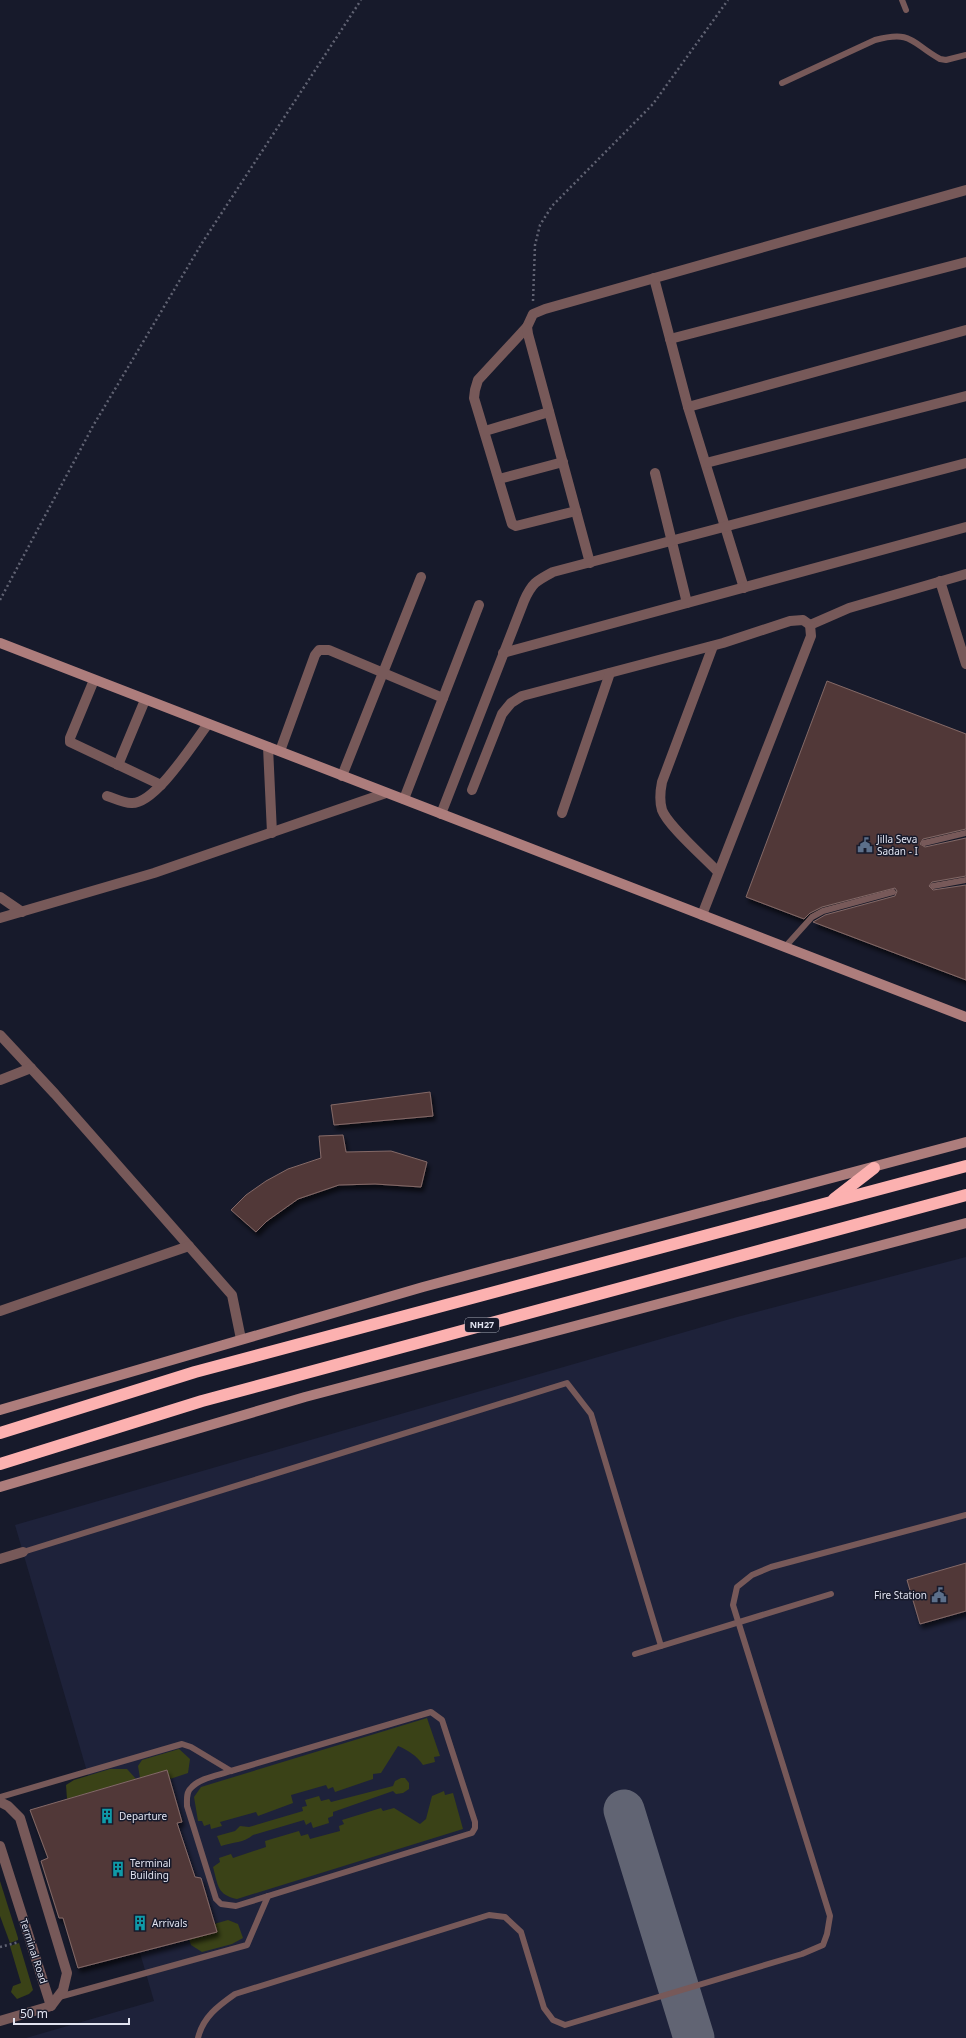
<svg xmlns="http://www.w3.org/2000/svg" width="966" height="2038" viewBox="0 0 966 2038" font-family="'Noto Sans',sans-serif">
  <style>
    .built { fill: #1e223a }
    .grass { fill: #3a4217 }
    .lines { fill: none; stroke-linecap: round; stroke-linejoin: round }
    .taxiway { stroke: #616473; stroke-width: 41 }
    .building { fill: #513938; stroke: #846967; filter: url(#shadow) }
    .path { stroke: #616373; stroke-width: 2.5; stroke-dasharray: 2 3; stroke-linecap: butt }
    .lane { stroke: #775959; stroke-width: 6 }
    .street { stroke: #775959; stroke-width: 10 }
    .secondary { stroke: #ad7d7c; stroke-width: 10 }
    .highway { stroke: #fcb1b0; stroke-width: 12 }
    .labels { text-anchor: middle; stroke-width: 3; stroke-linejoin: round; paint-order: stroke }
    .shield { fill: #171a2b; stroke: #a4a7b5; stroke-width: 1 }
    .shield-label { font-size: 9px; font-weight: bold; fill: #e1e3f0 }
    .poi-label { font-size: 10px; fill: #e1e3f0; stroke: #171a2b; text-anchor: start }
    .street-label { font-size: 10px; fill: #e1e3f0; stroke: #171a2b }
  </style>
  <defs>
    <filter id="shadow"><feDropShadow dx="2.5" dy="4.5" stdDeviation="2" flood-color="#0009"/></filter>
  </defs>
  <rect width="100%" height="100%" fill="#171a2b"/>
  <!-- built -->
  <path class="built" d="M966,1257v781h-940l128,-37 -139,-476 722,-208z"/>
  <!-- grass -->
  <g class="grass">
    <path d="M427,1718l13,38 -6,1 1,5 -12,3c-6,-9 -15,-15 -25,-19l-17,27 -8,1v5l-38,13 -2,-5 -5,2 -2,-4 -35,10 2,8 -35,13 -2,-4 -36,10 2,4 -11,3 -1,-5 -6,2 -2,-5h-4l-4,-24 7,-10z"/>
    <path d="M179,1749l11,10 -2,14 -18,6 -3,-9 -27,8 -2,-12 4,-6z"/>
    <path d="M110,1769h17l9,10 -69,20 -1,-14 8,-5z"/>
    <path d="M401,1778h4l4,5v6l-6,4 -7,1 -3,-3 -60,21v4l-5,2 1,5 -16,5 -2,-6 -5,3 -2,-5 -51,15c-9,8 -20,7 -32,11l-4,-10 18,-5 5,-5 9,1 54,-16 -1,-4 5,-1 -2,-6 14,-4 2,5 8,-2 2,3 62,-16 2,-5z"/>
    <path d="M444,1791l1,4 8,-2 10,36 -226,70c-20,-4 -19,-14 -24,-32l7,-5 -1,-4 12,-4 2,4 33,-11 -1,-6 34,-10 2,5 7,-2 2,5 30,-8 -1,-5 5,-2 -2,-4 39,-12 2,3 11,-3 26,16 6,-5 6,-23z"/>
    <path d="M0,1881l18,57v2l-8,3 -10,-27z"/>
    <path d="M228,1920l10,4 5,14 -11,6 -30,8 -11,-7 -2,-6 25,-15z"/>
    <path d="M19,1943l14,47 -4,4 -12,5 -6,-7 2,-6 8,-3 -11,-37z"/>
  </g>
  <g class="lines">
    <!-- taxiway -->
    <path class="taxiway" d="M624,1810l70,228"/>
  </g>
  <!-- building -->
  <g class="building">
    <path d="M827,681l139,53v95l-43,10 -3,5 5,3 41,-9v38l-34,6 -3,4 4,4 33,-5v95l-153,-58 12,-7 70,-19 2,-5 -2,-3 -73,19 -12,6 -6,6 -58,-22z"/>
    <path d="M430,1092l3,24 -99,9 -3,-20z"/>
    <path d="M343,1135l3,17 45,-1 36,11 -6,25 -46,-3 -36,1 -41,14 -31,22 -11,11 -25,-22 15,-15 20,-14 22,-12 33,-11 -2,-22z"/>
    <path d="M966,1563v48l-46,13 -13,-44z"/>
    <path d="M167,1770l15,52 -5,1 18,54 6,1 16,54 -139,36 -15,-50h-4l-18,-57 7,-3 -18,-48z"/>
  </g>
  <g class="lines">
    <!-- path -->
    <g class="path">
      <path d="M533,301l2,-56 5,-20 12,-19 101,-102 75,-104"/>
      <path d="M0,600l93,-174 109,-183 159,-243"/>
      <path d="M0,1947l19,-5"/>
    </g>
    <!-- lane -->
    <g class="lane">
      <path d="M902,0l4,10"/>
      <path d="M782,83l93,-43c38,-10 36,3 65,19l6,1 20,-5"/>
      <path d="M924,843l42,-10"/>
      <path d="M933,886l33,-6"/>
      <path d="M785,947l27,-30 11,-6 70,-19"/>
      <path d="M23,1552l544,-169 24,31 70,232"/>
      <path d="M635,1654l196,-60"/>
      <path d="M431,1712l11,8 33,102v6l-3,5 -236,73 -15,-2 -5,-5 -29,-93c0,-6 -1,-14 4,-18 8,-10 29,-13 40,-17z"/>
      <path d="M0,1797l182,-53 9,3 40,24"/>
      <path d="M59,1997l188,-52 21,-49"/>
      <path d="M198,2038c5,-21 20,-32 37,-44l254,-79 16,2 16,15 23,76 9,12 12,5 237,-71 21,-9 4,-11 3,-18 -97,-311 4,-18 15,-12 19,-8 195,-52"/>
    </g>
    <!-- street -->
    <g class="street">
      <path d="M654,278l34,129 56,181"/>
      <path d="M527,327l-49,53 -3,10 -1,8 38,126 4,2 60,-15"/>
      <path d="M670,339l296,-77"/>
      <path d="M688,407l278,-77"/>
      <path d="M485,431l64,-19"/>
      <path d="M706,463l260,-67"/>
      <path d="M655,473l32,130"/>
      <path d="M499,479l64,-17"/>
      <path d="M590,563l-62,-229 -1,-7 6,-13 12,-5 421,-119"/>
      <path d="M940,581l26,83"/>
      <path d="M810,625l39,-17 117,-34"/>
      <path d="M713,646l-51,136c-2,10 -3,18 0,28 6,16 43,48 56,62"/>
      <path d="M503,653l463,-126"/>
      <path d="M94,680l-24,58v4l91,43"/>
      <path d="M268,747l4,86"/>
      <path d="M280,751l35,-96 4,-5h10l114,48"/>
      <path d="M118,765l27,-65"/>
      <path d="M342,776l79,-199"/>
      <path d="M472,790l30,-76 9,-11 11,-7 201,-53 67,-22 13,-1 7,5 1,11 -109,279"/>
      <path d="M107,796c7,2 16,7 24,7 24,2 63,-61 77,-79"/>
      <path d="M404,799l75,-194"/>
      <path d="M562,813l48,-140"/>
      <path d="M441,814l83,-213c8,-18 12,-20 29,-29l413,-109"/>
      <path d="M0,897l22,15"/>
      <path d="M0,918l154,-45 232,-80"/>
      <path d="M0,1035l55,59 177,201 9,44"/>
      <path d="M0,1080l31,-12"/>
      <path d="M0,1311l189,-65"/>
      <path d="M0,1559l23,-7"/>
      <path d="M0,1802l8,4 12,12 47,155 -4,17 -12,16"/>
      <path d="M0,1846l51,160 -51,15"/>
    </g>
    <!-- secondary -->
    <g class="secondary">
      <path d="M0,643l966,374"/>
      <path d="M0,1410l423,-123 543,-145"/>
      <path d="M0,1487l305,-90 661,-174"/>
    </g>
    <!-- highway -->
    <g class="highway">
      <path d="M834,1199l40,-31"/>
      <path d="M0,1433l195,-61 771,-206"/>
      <path d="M0,1464l202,-63 764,-206"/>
    </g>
  </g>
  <!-- icons -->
  <defs>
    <g id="civic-bare" transform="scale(1.2)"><path d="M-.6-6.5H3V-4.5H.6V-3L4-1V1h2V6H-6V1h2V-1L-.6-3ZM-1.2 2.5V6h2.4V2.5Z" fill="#5c6f8a" stroke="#171a2b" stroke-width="2.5" paint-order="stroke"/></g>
    <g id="building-bare" transform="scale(1.2)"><path d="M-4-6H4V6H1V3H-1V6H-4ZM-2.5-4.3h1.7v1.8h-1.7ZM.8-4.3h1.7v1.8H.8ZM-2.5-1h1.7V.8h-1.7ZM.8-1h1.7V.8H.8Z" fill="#0f9aa8" stroke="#171a2b" stroke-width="2.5" paint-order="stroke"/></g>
  </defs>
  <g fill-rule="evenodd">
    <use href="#civic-bare" x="865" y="845"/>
    <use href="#civic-bare" x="939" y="1595"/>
    <use href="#building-bare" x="107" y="1816"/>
    <use href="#building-bare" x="118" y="1869"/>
    <use href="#building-bare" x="140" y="1923"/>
  </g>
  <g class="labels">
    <!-- shield labels -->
    <rect class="shield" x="465" y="1318" width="34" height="14" rx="3"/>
    <g class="shield-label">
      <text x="482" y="1328">NH27</text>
    </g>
    <!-- poi labels -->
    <g class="poi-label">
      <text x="877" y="843">Jilla Seva<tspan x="877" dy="12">Sadan - I</tspan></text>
      <text x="927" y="1599" text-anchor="end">Fire Station</text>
      <text x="119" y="1820">Departure</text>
      <text x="130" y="1867">Terminal<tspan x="130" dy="12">Building</tspan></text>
      <text x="152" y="1927">Arrivals</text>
    </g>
    <!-- street labels -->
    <g class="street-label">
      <text transform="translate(34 1951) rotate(72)" y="4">Terminal Road</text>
    </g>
  </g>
  <!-- scale -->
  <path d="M14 2018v6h115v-6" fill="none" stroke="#e1e3f0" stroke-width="2"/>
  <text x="20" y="2018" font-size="12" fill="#e1e3f0" stroke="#171a2b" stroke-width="3" paint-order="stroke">50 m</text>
</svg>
